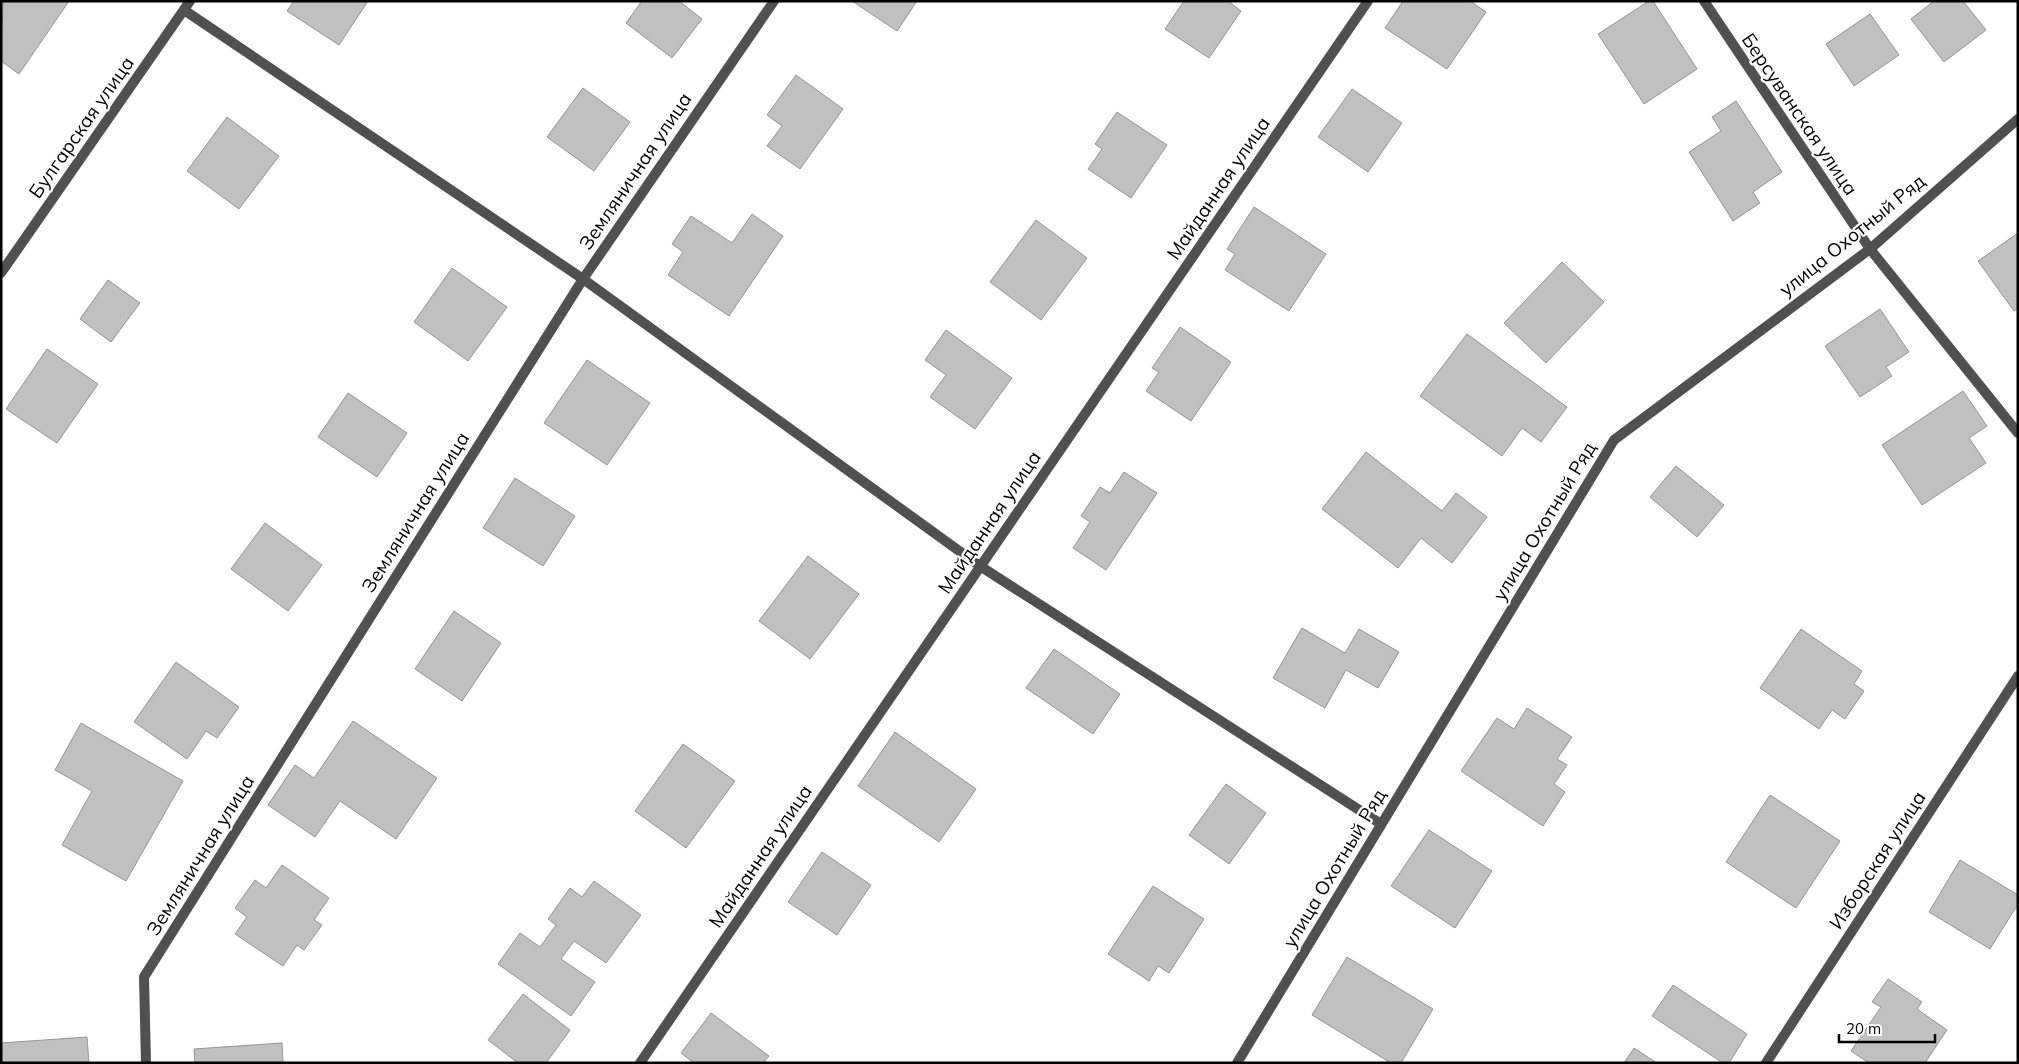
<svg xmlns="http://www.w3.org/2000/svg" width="2019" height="1064" viewBox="0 0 2019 1064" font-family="Mulish,sans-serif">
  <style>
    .building { fill: #c0c0c0; stroke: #949494 }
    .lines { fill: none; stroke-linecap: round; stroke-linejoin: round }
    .minor { stroke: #505050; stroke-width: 10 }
    .tertiary { stroke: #505050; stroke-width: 10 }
    .labels { text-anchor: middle; stroke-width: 4.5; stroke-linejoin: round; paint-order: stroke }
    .street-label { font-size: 19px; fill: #000; stroke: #fff }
  </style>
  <rect width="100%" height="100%" fill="#fff"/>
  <!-- building -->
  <g class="building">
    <path d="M3,1h66l-50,73 -18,-13z"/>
    <path d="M294,1h74l-29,44 -52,-34z"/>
    <path d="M642,1h37l23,18 -30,39 -46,-35z"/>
    <path d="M852,1h65l-20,30z"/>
    <path d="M1184,1h44l13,10 -32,47 -44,-29z"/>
    <path d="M1403,1h67l16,11 -39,57 -62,-41z"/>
    <path d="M1649,1h4l44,68 -53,35 -46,-70z"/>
    <path d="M1934,1h29l23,29 -42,32 -33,-43z"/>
    <path d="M1870,14l29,41 -45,31 -28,-42z"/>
    <path d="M796,75l47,34 -43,60 -33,-23 15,-20 -15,-11z"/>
    <path d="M583,88l47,34 -36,49 -47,-34z"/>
    <path d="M1352,89l50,34 -34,49 -50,-35z"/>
    <path d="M1736,101l46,71 -29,20 7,11 -27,18 -44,-69 32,-21 -9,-14z"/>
    <path d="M1117,112l50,33 -36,53 -43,-29 14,-20 -7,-5z"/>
    <path d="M227,117l52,39 -40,53 -52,-38z"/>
    <path d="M1254,207l72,47 -37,57 -64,-41 10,-16 -8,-5z"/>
    <path d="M752,214l31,22 -54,80 -61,-41 15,-23 -11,-8 19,-28 41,27z"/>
    <path d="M1036,220l51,38 -46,62 -51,-38z"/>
    <path d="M2018,233v75l-4,3 -36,-50z"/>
    <path d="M1562,262l42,40 -58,61 -42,-40z"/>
    <path d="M452,268l55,39 -39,54 -54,-39z"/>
    <path d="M108,280l32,23 -29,39 -31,-23z"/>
    <path d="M1880,309l29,43 -23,15 6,9 -32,21 -35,-51z"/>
    <path d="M1180,327l51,35 -40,59 -45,-30 13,-19 -7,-4z"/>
    <path d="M946,330l66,48 -37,51 -45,-32 16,-22 -21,-15z"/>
    <path d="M1467,334l100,73 -26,35 -19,-14 -20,28 -82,-60z"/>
    <path d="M47,349l51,35 -41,59 -51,-34z"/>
    <path d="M587,360l63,43 -43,62 -63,-42z"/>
    <path d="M1963,391l24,35 -18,12 17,25 -64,42 -40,-60z"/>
    <path d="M348,393l59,40 -30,44 -59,-40z"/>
    <path d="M1366,452l76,59 14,-18 31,24 -35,46 -31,-25 -23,30 -76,-59z"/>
    <path d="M1676,466l48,39 -27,32 -47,-40z"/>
    <path d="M1124,472l33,21 -51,77 -33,-22 17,-26 -9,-6 19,-29 10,6z"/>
    <path d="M515,478l60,38 -32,50 -60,-38z"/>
    <path d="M265,523l57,42 -34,46 -57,-42z"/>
    <path d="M808,556l51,38 -49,65 -51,-38z"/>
    <path d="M454,611l47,32 -39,58 -47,-32z"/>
    <path d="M1302,628l43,25 14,-24 40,23 -21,36 -32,-18 -21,38 -52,-30z"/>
    <path d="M1801,629l61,42 -8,13 10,7 -19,28 -13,-9 -13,19 -59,-41z"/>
    <path d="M1054,649l66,45 -27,40 -67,-46z"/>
    <path d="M176,662l63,45 -22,31 -11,-7 -19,28 -53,-37z"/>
    <path d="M1527,708l45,29 -15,22 10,6 -13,19 11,8 -22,34 -82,-55 36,-53 17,11z"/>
    <path d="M353,721l84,57 -41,61 -56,-38 -25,36 -47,-32 27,-40 19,13z"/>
    <path d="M81,723l102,58 -57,100 -64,-36 30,-54 -37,-21z"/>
    <path d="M895,732l81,57 -37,53 -81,-56z"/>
    <path d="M683,744l52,37 -49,67 -51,-37z"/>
    <path d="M1226,784l40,29 -37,51 -40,-29z"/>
    <path d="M1770,795l70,46 -44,67 -70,-46z"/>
    <path d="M1429,830l63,41 -37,57 -64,-42z"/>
    <path d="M822,852l49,33 -34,50 -49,-33z"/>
    <path d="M1960,860l58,35v9l-28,45 -61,-37z"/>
    <path d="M282,865l47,33 -15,22 8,5 -18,25 -7,-5 -14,21 -48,-32 12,-17 -12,-9 20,-28 11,8z"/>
    <path d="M594,881l47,34 -35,48 -32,-22 -13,18 34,23 -24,34 -73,-52 22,-31 20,14 16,-22 -8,-6 22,-31 12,9z"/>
    <path d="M1153,886l51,33 -35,54 -11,-7 -9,15 -41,-27z"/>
    <path d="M1347,957l86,52 -32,54h-10l-79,-48z"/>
    <path d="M1888,979l34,23 -5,7 30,21 -22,33h-56l-18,-12 30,-44 -9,-5z"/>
    <path d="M1673,985l74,49 -18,29h-6l-71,-47z"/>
    <path d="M523,994l47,36 -24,33h-28l-30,-23z"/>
    <path d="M711,1013l58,43 -6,7h-69l-13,-10z"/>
    <path d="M87,1037l2,26h-88v-20z"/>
    <path d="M282,1043l1,20h-88l-1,-14z"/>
    <path d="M1634,1048l23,15h-33z"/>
  </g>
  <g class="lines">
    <!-- minor -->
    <g class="minor">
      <path d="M1704,1l166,248 148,184"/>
      <path d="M184,10l399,269 397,287 401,258"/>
      <path d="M146,1063l-2,-86 439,-698 191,-278"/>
      <path d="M640,1063l728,-1062"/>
      <path d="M1237,1063l377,-623 256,-191 148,-130"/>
      <path d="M1766,1063l252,-387"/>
    </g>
    <!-- tertiary -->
    <path class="tertiary" d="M1,273l189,-272"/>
  </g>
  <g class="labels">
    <!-- street labels -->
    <g class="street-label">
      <text transform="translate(1800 114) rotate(56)" y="7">Берсуванская улица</text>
      <text transform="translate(81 127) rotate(-55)" y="7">Булгарская улица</text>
      <text transform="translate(635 171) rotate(-56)" y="7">Земляничная улица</text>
      <text transform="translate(1218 188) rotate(-56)" y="7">Майданная улица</text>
      <text transform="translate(1852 235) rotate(-39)" y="7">улица Охотный Ряд</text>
      <text transform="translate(415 512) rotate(-58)" y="7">Земляничная улица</text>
      <text transform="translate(1544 521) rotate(-59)" y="7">улица Охотный Ряд</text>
      <text transform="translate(989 522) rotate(-56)" y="7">Майданная улица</text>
      <text transform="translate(200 855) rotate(-58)" y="7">Земляничная улица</text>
      <text transform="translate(760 856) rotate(-56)" y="7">Майданная улица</text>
      <text transform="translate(1877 860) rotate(-57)" y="7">Изборская улица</text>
      <text transform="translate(1334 868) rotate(-59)" y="7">улица Охотный Ряд</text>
    </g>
  </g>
  <!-- border -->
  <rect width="2019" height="1064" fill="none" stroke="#000000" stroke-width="5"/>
  <!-- scale -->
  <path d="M1839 1034v8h96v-8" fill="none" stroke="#000000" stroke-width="2.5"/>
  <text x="1846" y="1034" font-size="15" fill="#000000" stroke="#ffffff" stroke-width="4" paint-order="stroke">20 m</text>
</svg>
